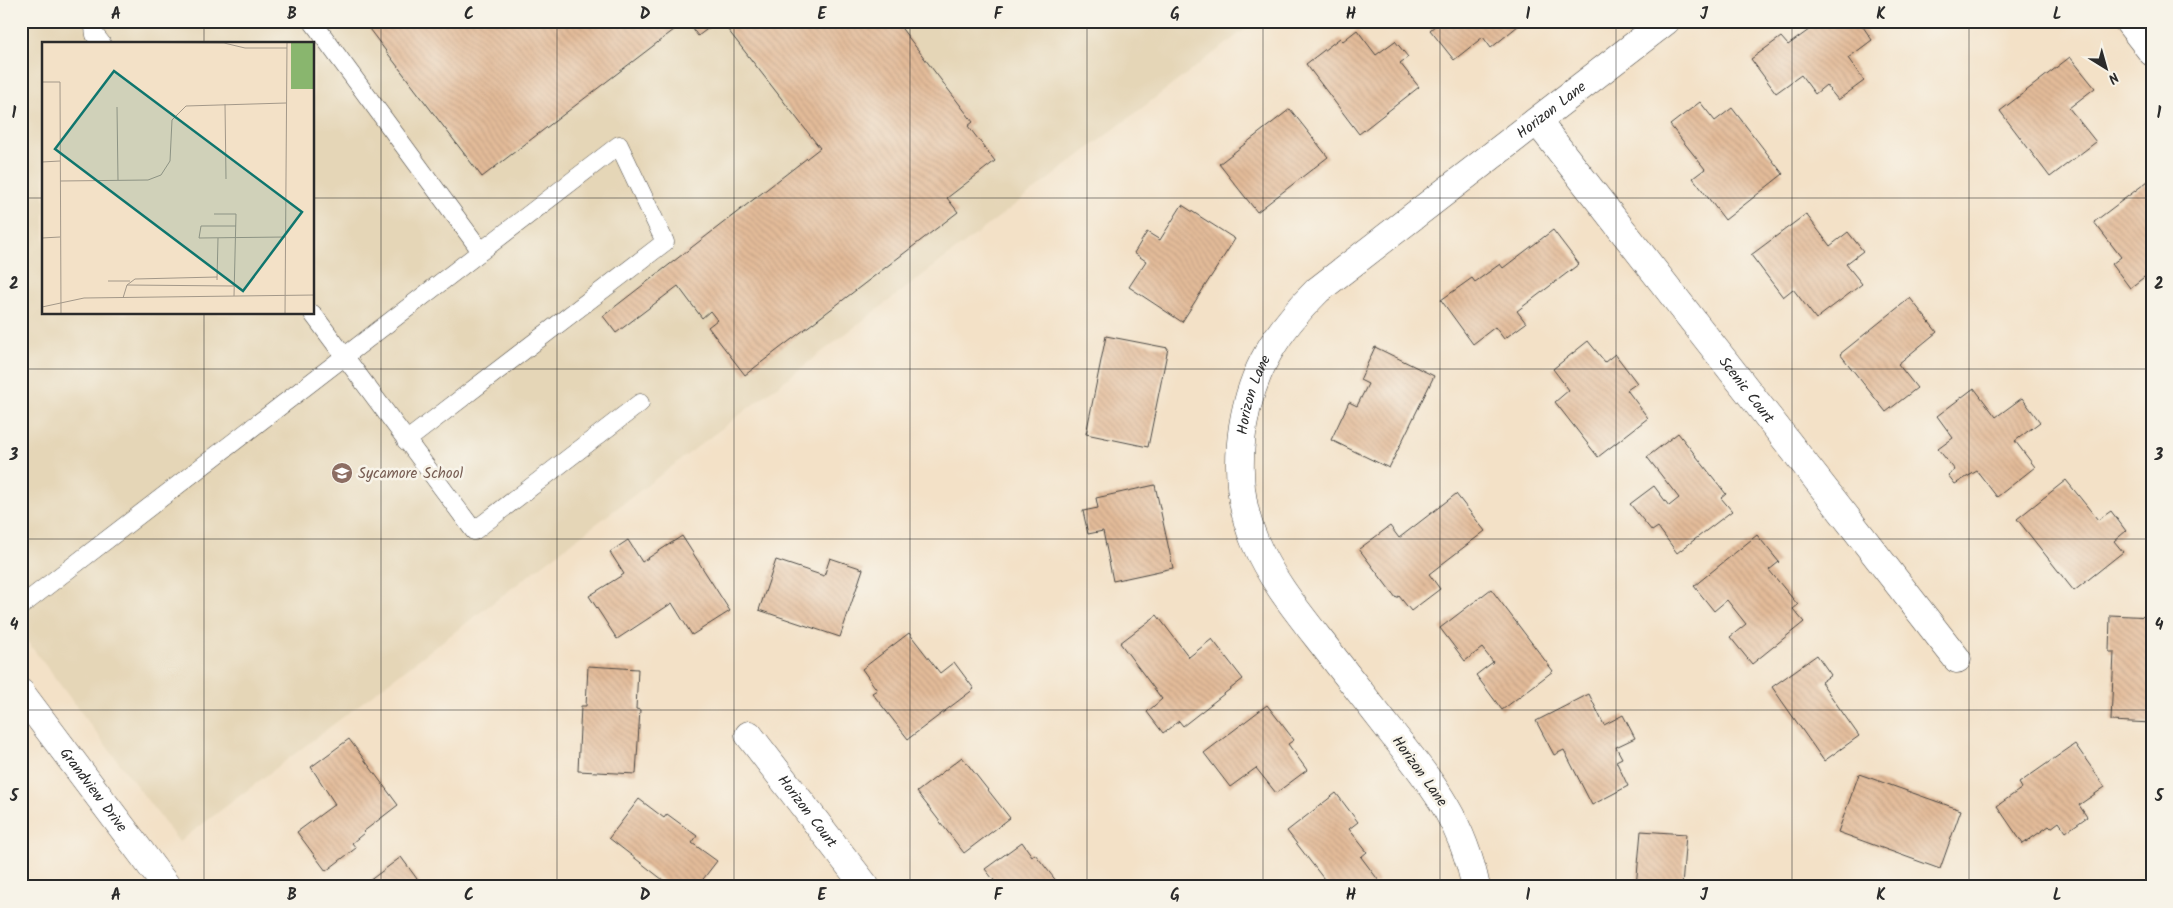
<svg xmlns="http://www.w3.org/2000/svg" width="2173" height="908" viewBox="0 0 2173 908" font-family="Kalam,sans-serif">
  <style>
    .built { fill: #e5d6b7; fill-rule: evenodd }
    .building { fill: url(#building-back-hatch) }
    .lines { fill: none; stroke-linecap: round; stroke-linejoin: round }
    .lane-casing { stroke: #494642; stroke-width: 19 }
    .street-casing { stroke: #494642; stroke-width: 29 }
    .secondary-casing { stroke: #494642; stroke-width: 29 }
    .lane { stroke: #fff; stroke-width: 18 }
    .street { stroke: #fff; stroke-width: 28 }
    .secondary { stroke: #fff; stroke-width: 28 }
    .grid { fill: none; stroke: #2b2b2b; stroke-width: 1; stroke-opacity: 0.55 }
    .labels { text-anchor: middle; stroke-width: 5; stroke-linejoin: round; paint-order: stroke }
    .street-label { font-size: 15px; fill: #2b2b2b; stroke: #f7f3e8 }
    .education-label { font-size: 15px; fill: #785e54; stroke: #f7f3e8; text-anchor: start }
    .inset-road { fill: none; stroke: #a39889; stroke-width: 1 }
    .view { fill: #0f766e; fill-opacity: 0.15; stroke: #0f766e; stroke-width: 2.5 }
    .inset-edge { fill: none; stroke: #2b2b2b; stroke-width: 2.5 }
    .neatline { fill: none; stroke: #2b2b2b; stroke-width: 2 }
    .grid-label { font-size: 16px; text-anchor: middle; font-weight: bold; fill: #2b2b2b }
  </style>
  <defs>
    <pattern id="building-back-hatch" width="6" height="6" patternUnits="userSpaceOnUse" patternTransform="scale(1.25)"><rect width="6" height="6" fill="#e3bb99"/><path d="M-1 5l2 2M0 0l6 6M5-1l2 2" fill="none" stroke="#c3a184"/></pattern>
  </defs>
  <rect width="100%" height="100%" fill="#f7f3e8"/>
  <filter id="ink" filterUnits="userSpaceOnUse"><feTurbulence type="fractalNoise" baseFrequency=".02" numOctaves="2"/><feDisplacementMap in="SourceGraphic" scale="10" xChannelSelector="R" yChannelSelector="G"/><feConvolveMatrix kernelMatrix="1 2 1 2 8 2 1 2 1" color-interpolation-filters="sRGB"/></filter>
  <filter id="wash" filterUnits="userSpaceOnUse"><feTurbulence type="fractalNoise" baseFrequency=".0096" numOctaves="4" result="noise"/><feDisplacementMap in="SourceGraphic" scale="20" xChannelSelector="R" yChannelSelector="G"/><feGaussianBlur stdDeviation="1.12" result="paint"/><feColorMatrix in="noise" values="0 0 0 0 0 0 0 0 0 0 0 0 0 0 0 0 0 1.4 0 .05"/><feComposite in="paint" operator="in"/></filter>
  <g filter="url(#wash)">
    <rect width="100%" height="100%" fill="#f3e1c7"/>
    <!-- built -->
    <path class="built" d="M21,21h1235l-1077,821 -158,-209zM44,44h270v270h-270z"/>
    <g id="blocks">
      <!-- building -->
      <g class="building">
        <path d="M363,21h355l-20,15 -9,-12 -3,2 -3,-3 -201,154z"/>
        <path d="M721,21h175l77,101 -5,4 27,35 -48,37 11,14 -213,163 -37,-48 9,-7 -7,-9 -8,7 -24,-32 -62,47 -13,-17 217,-168z"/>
        <path d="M1441,21h83l-33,27 -8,-11 -29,23 -24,-30z"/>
        <path d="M1809,21h50l13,19 -24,18 16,23 -26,19 -12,-15 -11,9 -14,-19 -25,18 -25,-34 30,-22 7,8 25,-18z"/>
        <path d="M1357,30l19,25 19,-14 13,16 -8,6 19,24 -60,47 -53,-70 34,-26 3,3z"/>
        <path d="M2070,57l25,31 -26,20 27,34 -46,35 -50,-66z"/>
        <path d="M1700,102l15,19 17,-13 51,66 -58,46 -32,-42 12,-9 -35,-44z"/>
        <path d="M1290,109l38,48 -71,55 -38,-48z"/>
        <path d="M2152,178v93l-22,17 -18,-24 9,-7 -27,-35z"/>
        <path d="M1182,205l53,34 -53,83 -53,-35 17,-26 -12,-8 13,-21 13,8z"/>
        <path d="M1806,214l24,32 18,-14 15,19 -17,13 16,20 -46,35 -23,-30 -10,8 -32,-42z"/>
        <path d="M1553,230l26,34 -62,47 9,12 -22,16 -9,-12 -22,17 -32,-44 31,-22 3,4 25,-18 3,4z"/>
        <path d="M1910,298l27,34 -39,32 19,24 -31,24 -46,-58z"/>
        <path d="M1106,336l62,12 -20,99 -62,-13z"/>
        <path d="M1588,341l17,21 10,-8 22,29 -10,7 21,28 -50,39 -43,-55 14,-12 -16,-21z"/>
        <path d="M1375,347l59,29 -45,92 -58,-28 18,-38 8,4 11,-22 -8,-4z"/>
        <path d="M1974,388l22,29 26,-19 18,24 -25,19 20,26 -38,30 -20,-26 -22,13 -7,-9 7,-5 -17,-21 15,-11 -16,-22z"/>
        <path d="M1678,433l48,61 -5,4 11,13 -55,42 -19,-26 -6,4 -22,-27 24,-18 15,20 10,-8 -32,-41z"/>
        <path d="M2066,480l32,40 13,-9 15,20 -12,10 9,11 -49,39 -57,-72z"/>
        <path d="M1155,485l18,83 -60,13 -10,-50 -15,3 -5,-23 15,-3 -2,-10z"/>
        <path d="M1456,494l29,37 -56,43 11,15 -29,22 -12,-15 -3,2 -37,-49 31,-23 9,12z"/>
        <path d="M1757,535l22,27 -10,8 29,35 -5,4 11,13 -52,42 -22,-27 16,-13 -19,-24 -13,11 -20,-25z"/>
        <path d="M682,536l48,75 -38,24 -20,-32 -55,36 -28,-43 35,-22 -14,-22 18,-12 14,22z"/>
        <path d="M830,558l33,11 -23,68 -81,-27 17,-50 48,16z"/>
        <path d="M1491,589l62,82 -51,39 -26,-35 17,-13 -11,-14 -17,13 -25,-33z"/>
        <path d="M1157,615l32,42 23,-18 31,40 -60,47 -4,-5 -16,12 -16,-21 15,-13 -42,-56z"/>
        <path d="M2110,615l42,2v106l-41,-2 3,-69h-5z"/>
        <path d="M909,633l31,40 14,-11 20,27 -66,50 -36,-46 5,-3 -15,-21z"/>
        <path d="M1817,655l14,20 -10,7 38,54 -35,25 -52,-74z"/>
        <path d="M588,666l50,3 -2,40 4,1 -4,64 -58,-3 3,-65h5z"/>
        <path d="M1589,694l15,31 19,-10 12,23 -19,9 6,11 -6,3 12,25 -36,19 -28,-55 -10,5 -18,-34z"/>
        <path d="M1267,705l27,35 -6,4 19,26 -31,23 -20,-25 -26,19 -26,-34z"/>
        <path d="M349,739l49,66 -35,27 1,1 -12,10 4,5 -30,23 -29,-39 38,-28 -24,-37z"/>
        <path d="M2075,744l30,43 -26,18 8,12 -21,15 -7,-10 -8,6 -2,-2 -26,18 -26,-38 25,-18 -3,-5z"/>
        <path d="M962,757l48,61 -46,35 -47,-61z"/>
        <path d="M1859,774l102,36 -21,59 -102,-37z"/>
        <path d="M1336,793l22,29 -9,7 18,23 -6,5 18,24 -8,6h-41l-43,-56z"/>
        <path d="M639,799l25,19 3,-4 30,22 -5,7 25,18 -20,26h-25l-63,-49z"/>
        <path d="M1641,831l45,3 -4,53h-46z"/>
        <path d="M1022,842l10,14 3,-2 26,33h-68l3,-4 -11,-14z"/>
        <path d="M401,857l19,26 -5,4h-54z"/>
        <path d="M1082,880l5,7h-13z"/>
      </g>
    </g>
  </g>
  <g filter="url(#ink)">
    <use href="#blocks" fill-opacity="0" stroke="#494642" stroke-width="1"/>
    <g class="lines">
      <!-- lane casing -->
      <g class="lane-casing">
        <g id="lane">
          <path d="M93,21l2,14 7,9"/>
          <path d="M312,21l169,230"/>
          <path d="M313,314l161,217 166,-128"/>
          <path d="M21,606l598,-461 46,97 -259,199"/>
        </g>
      </g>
      <!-- street casing -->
      <g class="street-casing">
        <g id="street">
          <path d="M2128,21l24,31"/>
          <path id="s1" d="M1537,121l420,538"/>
          <path id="s2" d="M749,735l117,152"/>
          <path id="s3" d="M1476,887c-14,-67 -43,-102 -84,-154 -24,-31 -49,-63 -74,-95 -55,-70 -89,-118 -75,-212 9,-57 34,-95 75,-136l348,-269"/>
        </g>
      </g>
      <!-- secondary casing -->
      <g class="secondary-casing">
        <g id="secondary">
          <path id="s4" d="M21,693l146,194"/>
        </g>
      </g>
      <!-- lane -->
      <use href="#lane" class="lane"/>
      <!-- street -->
      <use href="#street" class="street"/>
      <!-- secondary -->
      <use href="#secondary" class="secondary"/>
    </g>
  </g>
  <!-- grid -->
  <path class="grid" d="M204,21v23M381,21v866M557,21v866M734,21v866M910,21v866M1087,21v866M1263,21v866M1440,21v866M1616,21v866M1792,21v866M1969,21v866M21,198h23M314,198h1838M204,314v573M21,369h2131M21,539h2131M21,710h2131"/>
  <!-- icons -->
  <defs>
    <g id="school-disc" transform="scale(1.125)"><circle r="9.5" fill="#8d6e63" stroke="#f7f3e8"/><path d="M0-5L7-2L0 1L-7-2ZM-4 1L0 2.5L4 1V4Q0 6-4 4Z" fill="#fff"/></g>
  </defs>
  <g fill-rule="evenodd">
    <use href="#school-disc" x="342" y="473"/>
  </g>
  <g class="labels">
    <!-- street labels -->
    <g class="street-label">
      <text dy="5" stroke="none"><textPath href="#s3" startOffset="984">Horizon Lane</textPath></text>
      <text dy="5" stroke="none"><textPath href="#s1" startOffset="341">Scenic Court</textPath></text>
      <text dy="5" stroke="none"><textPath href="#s3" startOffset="564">Horizon Lane</textPath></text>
      <text transform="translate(1420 771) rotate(54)" y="5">Horizon Lane</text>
      <text dy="5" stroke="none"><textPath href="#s4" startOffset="121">Grandview Drive</textPath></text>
      <text dy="5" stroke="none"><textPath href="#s2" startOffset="96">Horizon Court</textPath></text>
    </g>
    <!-- education labels -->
    <g class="education-label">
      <text x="358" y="478">Sycamore School</text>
    </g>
  </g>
  <!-- overview -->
  <g transform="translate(42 42)">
    <rect width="272" height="272" fill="#f3e1c7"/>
    <path d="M249,0h23v47h-23z" fill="#89b66e"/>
    <path class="inset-road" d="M46,0l136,1 21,5h42M0,40h18l1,232M183,62l1,75M75,65l1,73M0,120l18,-1M18,139l88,-1 13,-5 9,-14 2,-41 14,-14 100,-3M172,172h22l-2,82M194,184h-35l-2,12 87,-1M0,196l18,-1M175,238l1,-42M66,239h22M85,243l8,-6 82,-2M81,256l4,-13 107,1M0,265l42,-9 231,-3M243,272l2,-272"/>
    <path class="view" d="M72,29l188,141 -59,79 -188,-142z"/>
    <rect width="272" height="272" class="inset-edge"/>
  </g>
  <!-- margin -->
  <rect width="2173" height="908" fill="none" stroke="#f7f3e8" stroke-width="55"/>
  <!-- north arrow -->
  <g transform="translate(2106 68) rotate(143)" stroke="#f7f3e8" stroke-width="4" paint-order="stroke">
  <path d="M0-4L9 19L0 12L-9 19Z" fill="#2b2b2b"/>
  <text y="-8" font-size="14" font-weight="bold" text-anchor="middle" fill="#2b2b2b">N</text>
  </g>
  <rect x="28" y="28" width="2118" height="852" class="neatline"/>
  <g class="grid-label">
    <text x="116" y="19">A</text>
    <text x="292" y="19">B</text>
    <text x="469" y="19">C</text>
    <text x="645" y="19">D</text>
    <text x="822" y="19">E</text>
    <text x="998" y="19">F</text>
    <text x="1175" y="19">G</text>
    <text x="1351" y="19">H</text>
    <text x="1528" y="19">I</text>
    <text x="1704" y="19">J</text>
    <text x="1881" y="19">K</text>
    <text x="2057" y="19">L</text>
    <text x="14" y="118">1</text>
    <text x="2159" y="118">1</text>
    <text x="14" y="289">2</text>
    <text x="2159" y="289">2</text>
    <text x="14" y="460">3</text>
    <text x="2159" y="460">3</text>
    <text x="14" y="630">4</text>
    <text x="2159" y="630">4</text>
    <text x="14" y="801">5</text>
    <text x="2159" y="801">5</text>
    <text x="116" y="900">A</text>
    <text x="292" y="900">B</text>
    <text x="469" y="900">C</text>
    <text x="645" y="900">D</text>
    <text x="822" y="900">E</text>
    <text x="998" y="900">F</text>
    <text x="1175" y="900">G</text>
    <text x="1351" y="900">H</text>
    <text x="1528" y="900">I</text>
    <text x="1704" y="900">J</text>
    <text x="1881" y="900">K</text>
    <text x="2057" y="900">L</text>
  </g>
</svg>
